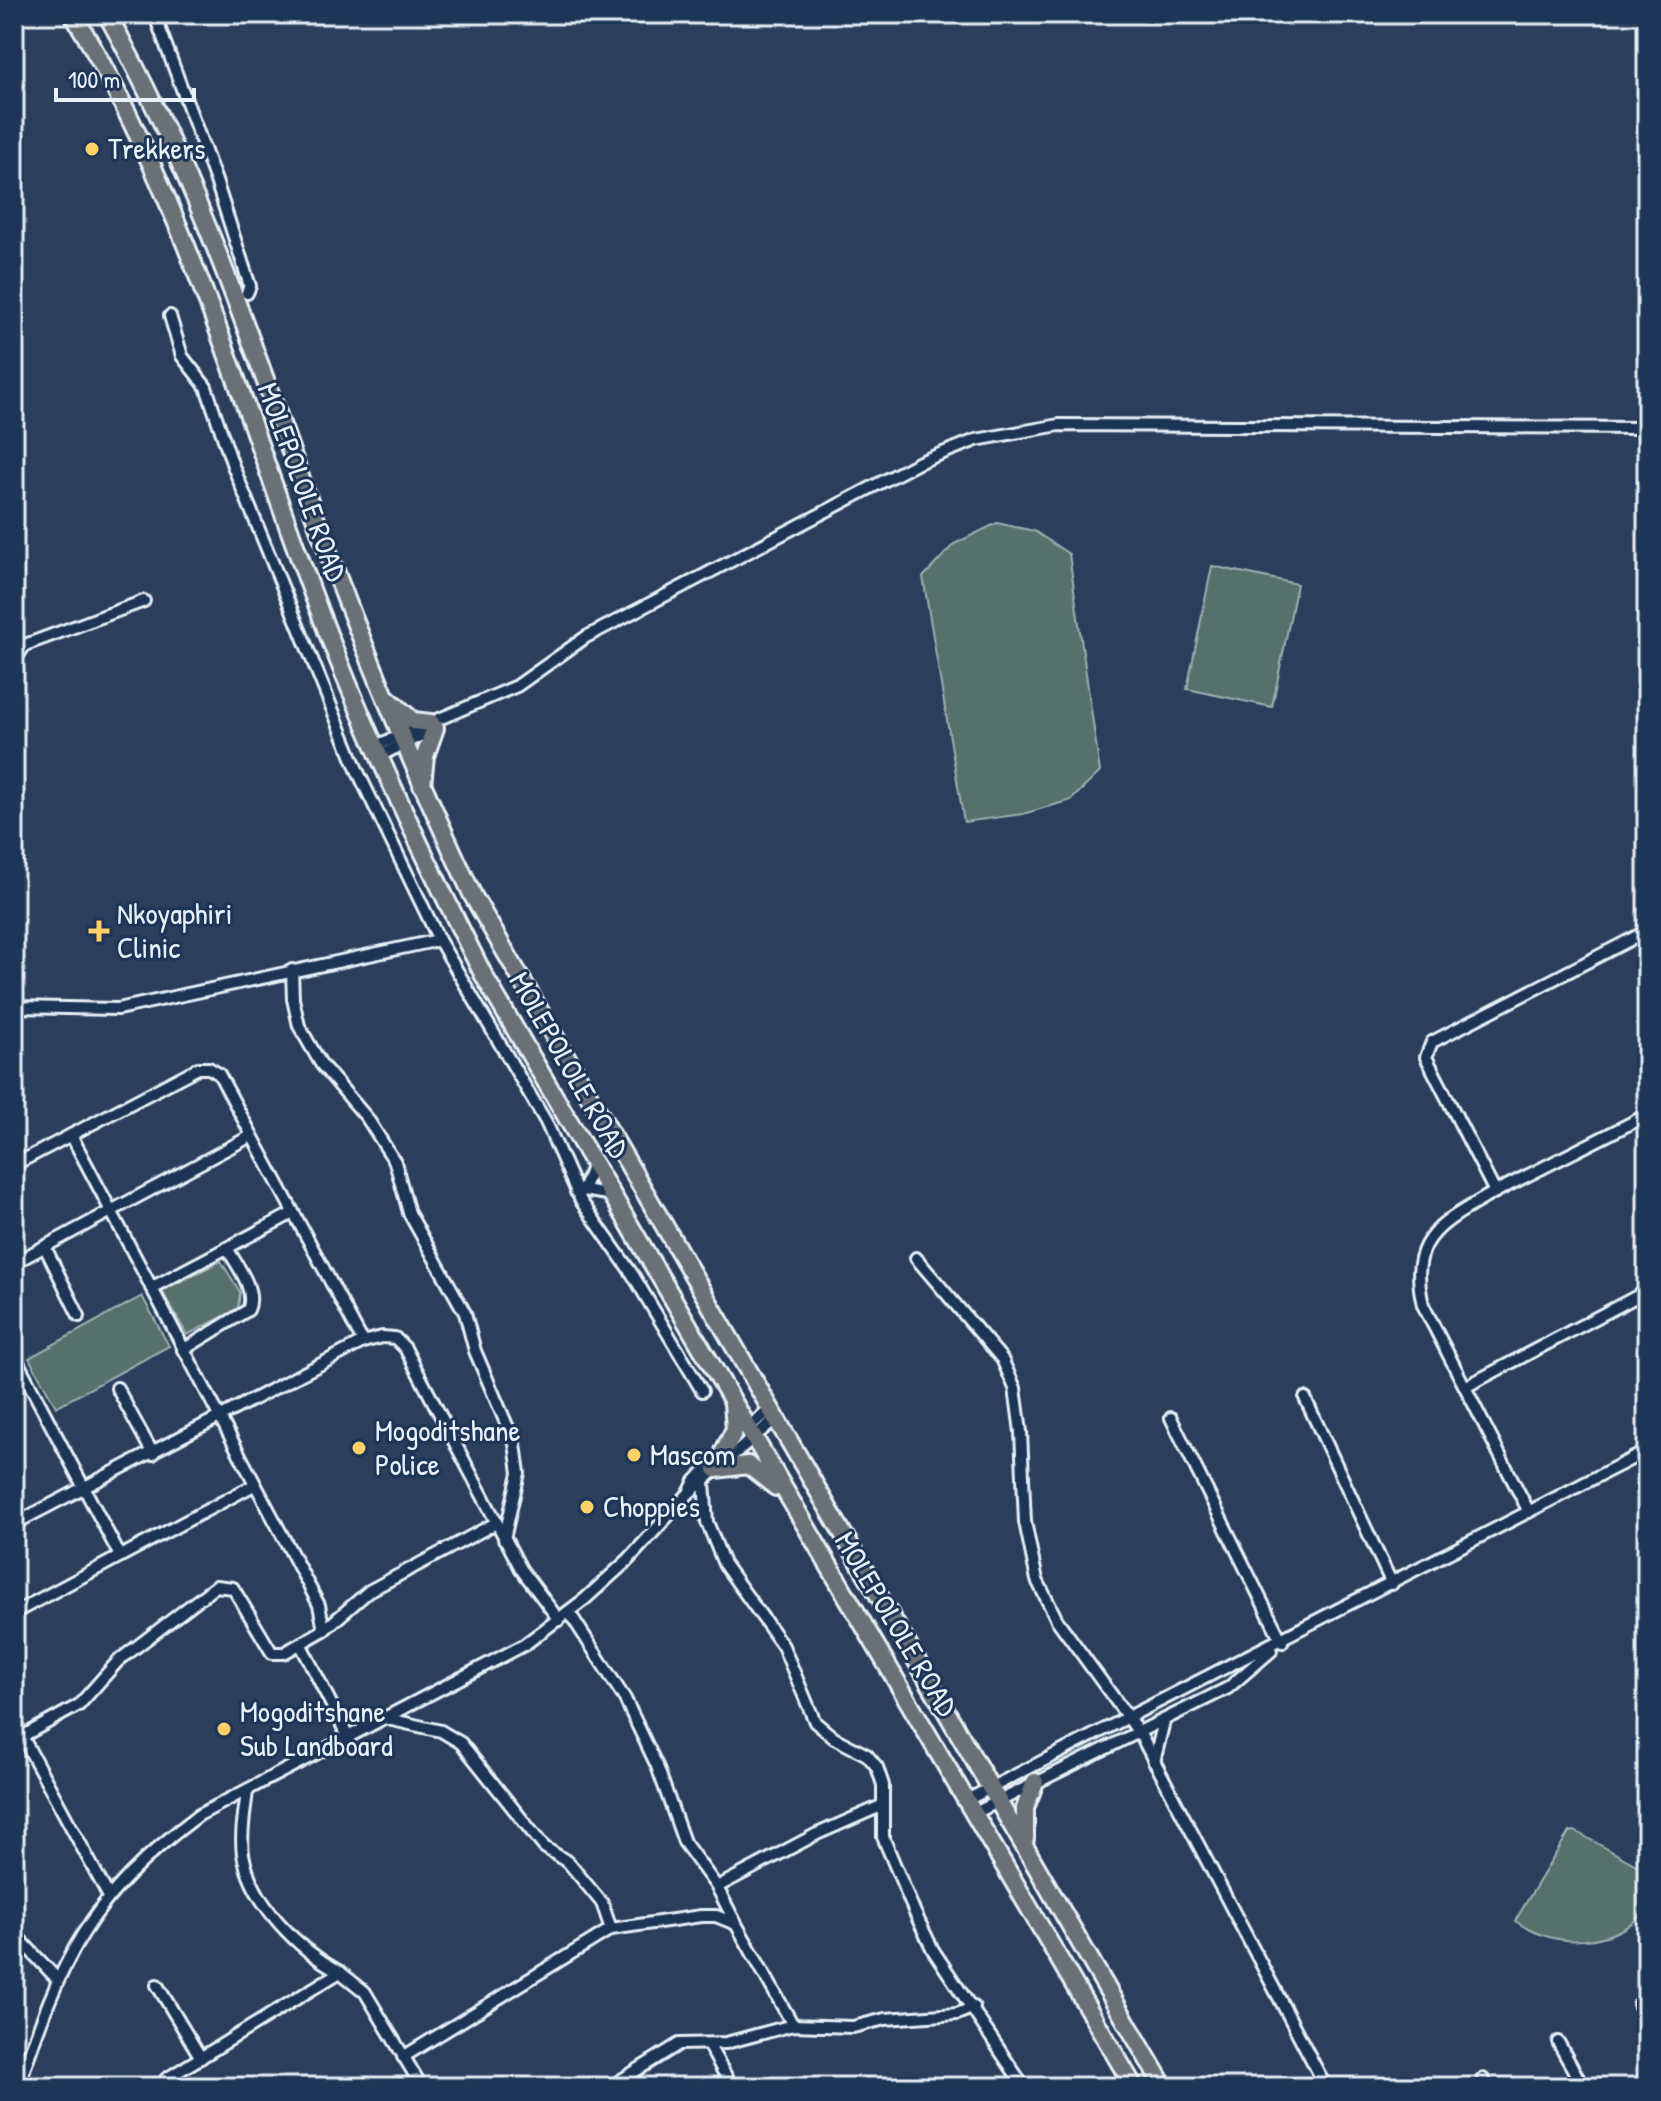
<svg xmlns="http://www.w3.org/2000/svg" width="1661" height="2101" viewBox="0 0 1661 2101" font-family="'Patrick Hand',sans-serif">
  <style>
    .green { fill: #566f6c; stroke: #9fb0b2; stroke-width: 2 }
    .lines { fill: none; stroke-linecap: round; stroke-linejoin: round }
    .minor-casing { stroke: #e8f1f8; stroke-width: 16 }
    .primary-casing { stroke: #e8f1f8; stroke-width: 22 }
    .minor { stroke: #1d3557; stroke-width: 10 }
    .primary { stroke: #6a7074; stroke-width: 16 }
    .poi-dot { fill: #ffd166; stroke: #1d3557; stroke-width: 3 }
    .labels { text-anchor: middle; stroke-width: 6; stroke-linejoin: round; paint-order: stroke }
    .poi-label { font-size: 30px; fill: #e8f1f8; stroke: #1d3557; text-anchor: start }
    .street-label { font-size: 30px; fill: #e8f1f8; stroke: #1d3557 }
  </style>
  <rect width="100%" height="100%" fill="#2b3e5c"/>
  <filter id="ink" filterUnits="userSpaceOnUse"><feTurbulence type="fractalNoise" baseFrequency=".0125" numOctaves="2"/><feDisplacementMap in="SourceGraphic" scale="16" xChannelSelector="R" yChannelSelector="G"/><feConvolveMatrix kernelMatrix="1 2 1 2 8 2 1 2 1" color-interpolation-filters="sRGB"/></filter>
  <g filter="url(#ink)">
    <!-- green -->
    <g class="green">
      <path d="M997,523l37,8 35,23 31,218 -29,28 -48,14 -59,8 -41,-245 31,-33z"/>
      <path d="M1212,566l85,18 -25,123 -85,-18z"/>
      <path d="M221,1261l19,31 -2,17 -51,26 -25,-44z"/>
      <path d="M142,1296l27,50 -113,61 -27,-49z"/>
      <path d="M1575,1831l72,40v38c-34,39 -91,40 -132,12l54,-89z"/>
    </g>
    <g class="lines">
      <!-- minor casing -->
      <g class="minor-casing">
        <g id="minor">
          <path d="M158,14v10l58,157 34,105 -3,7"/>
          <path d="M170,316l12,40 24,31 27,79 125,306 81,168 107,182 35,79 52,74 69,116"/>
          <path d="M14,661l11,-16 119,-44"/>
          <path d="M373,747l144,-61 69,-49 334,-175 56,-22 83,-15 588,3"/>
          <path d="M377,757l59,-29"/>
          <path d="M1647,931l-215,111 -6,15 69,135 152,-77"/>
          <path d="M292,970l1,29 6,27 22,38 46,54 28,44 14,51 56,100 10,38 40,93 4,29 -15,66"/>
          <path d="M14,1007l104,2 321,-69"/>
          <path d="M14,1165l184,-97h11l10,6 144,268"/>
          <path d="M583,1190l11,-28"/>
          <path d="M576,1192l7,-2 30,5"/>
          <path d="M1495,1192c-53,31 -88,45 -72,113l106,207"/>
          <path d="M45,1247l34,69"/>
          <path d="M916,1258l86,101 13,29 6,44 4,90 12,58 20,40 83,114 186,353"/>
          <path d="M14,1263l237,-127"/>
          <path d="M151,1288l142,-75"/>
          <path d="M183,1350l65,-40c9,-20 -11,-44 -21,-62"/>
          <path d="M14,1355l106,201"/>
          <path d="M1467,1386l180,-95"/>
          <path d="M117,1388l36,66"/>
          <path d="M1305,1398l87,186"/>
          <path d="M1171,1418l111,224"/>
          <path d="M746,1429l24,-19"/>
          <path d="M704,1482l3,40 17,42 59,82 32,76 19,16 33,17 10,12 6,18v52l32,76 18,37 91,137"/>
          <path d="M690,1491l5,-10 31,-32"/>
          <path d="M14,1524l349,-182 19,-5 13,1 10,10 116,221 38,51"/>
          <path d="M569,1612l56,87 32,67 27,76 33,45"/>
          <path d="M14,1613l240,-128"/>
          <path d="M324,1630l45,-39 127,-68"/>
          <path d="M301,1645l48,94"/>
          <path d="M388,1719l53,12 20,12 83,104 24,15 34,41 9,26"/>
          <path d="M23,1738l85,157"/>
          <path d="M14,1741l65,-36 39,-44 98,-75 17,2 39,65h12l40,-23 -5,-25 -248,-470"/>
          <path d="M1154,1762l10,-41"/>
          <path d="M247,1791c-2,20 -7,43 -4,63 8,49 56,96 97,118"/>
          <path d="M967,1800l680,-349"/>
          <path d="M975,1813l253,-125 43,-37"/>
          <path d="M736,1924l-19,-37 100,-53 64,-28"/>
          <path d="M14,1933l44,47"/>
          <path d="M157,1985l44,73"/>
          <path d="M1639,2004l8,14"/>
          <path d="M1558,2042l25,45"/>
          <path d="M708,2044l24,43"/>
          <path d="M403,2057l208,-128 90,-13h15l20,8 57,101"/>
          <path d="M166,2079l174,-107 25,20 57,95"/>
          <path d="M1483,2079l4,8"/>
          <path d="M18,2087c44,-129 69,-189 181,-272l325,-170 61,-46 43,-39 61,-67 86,-74"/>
          <path d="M610,2087l69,-43 47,-1 67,-18 60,2 32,-8 72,-5 17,-7"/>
        </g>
      </g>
      <!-- primary casing -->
      <g class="primary-casing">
        <g id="primary">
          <path d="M73,14c109,179 165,380 238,575 49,133 109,260 173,387l650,1111"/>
          <path d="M107,14c84,151 139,312 197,474 51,139 106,274 169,408l691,1191"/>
          <path d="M387,698l26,23 18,2"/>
          <path d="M422,785l3,-29 10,-28"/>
          <path d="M724,1451l11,-22 -2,-26"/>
          <path d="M716,1469l32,-4 28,22"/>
          <path d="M1025,1839v-31l10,-26"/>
        </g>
      </g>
      <!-- minor -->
      <use href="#minor" class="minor"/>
      <!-- primary -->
      <use href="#primary" class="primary"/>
    </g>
  </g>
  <!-- markers -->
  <g class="poi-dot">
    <circle cx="92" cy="149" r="8"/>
    <path d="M95 919h8v8h8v8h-8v8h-8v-8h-8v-8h8z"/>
    <circle cx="359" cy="1448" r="8"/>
    <circle cx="634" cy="1455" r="8"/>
    <circle cx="587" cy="1507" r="8"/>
    <circle cx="224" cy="1729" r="8"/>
  </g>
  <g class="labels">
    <!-- poi labels -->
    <g class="poi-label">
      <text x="108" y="159">Trekkers</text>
      <text x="117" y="924">Nkoyaphiri<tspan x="117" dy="34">Clinic</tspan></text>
      <text x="375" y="1441">Mogoditshane<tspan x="375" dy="34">Police</tspan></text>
      <text x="650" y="1465">Mascom</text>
      <text x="603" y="1517">Choppies</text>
      <text x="240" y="1722">Mogoditshane<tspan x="240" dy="34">Sub Landboard</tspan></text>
    </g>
    <!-- street labels -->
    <g class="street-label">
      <text transform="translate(302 482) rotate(70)" y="10">MOLEPOLOLE ROAD</text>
      <text transform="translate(569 1065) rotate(60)" y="10">MOLEPOLOLE ROAD</text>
      <text transform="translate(896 1624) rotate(59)" y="10">MOLEPOLOLE ROAD</text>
    </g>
  </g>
  <!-- margin -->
  <rect width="1661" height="2101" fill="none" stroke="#1d3557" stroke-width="48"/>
  <rect x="24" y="24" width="1613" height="2053" fill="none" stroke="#e8f1f8" stroke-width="3" filter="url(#ink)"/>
  <!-- scale -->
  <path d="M56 88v12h138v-12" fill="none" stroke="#e8f1f8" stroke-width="4"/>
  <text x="68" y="88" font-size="24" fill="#e8f1f8" stroke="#1d3557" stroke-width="6" paint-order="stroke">100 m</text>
</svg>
